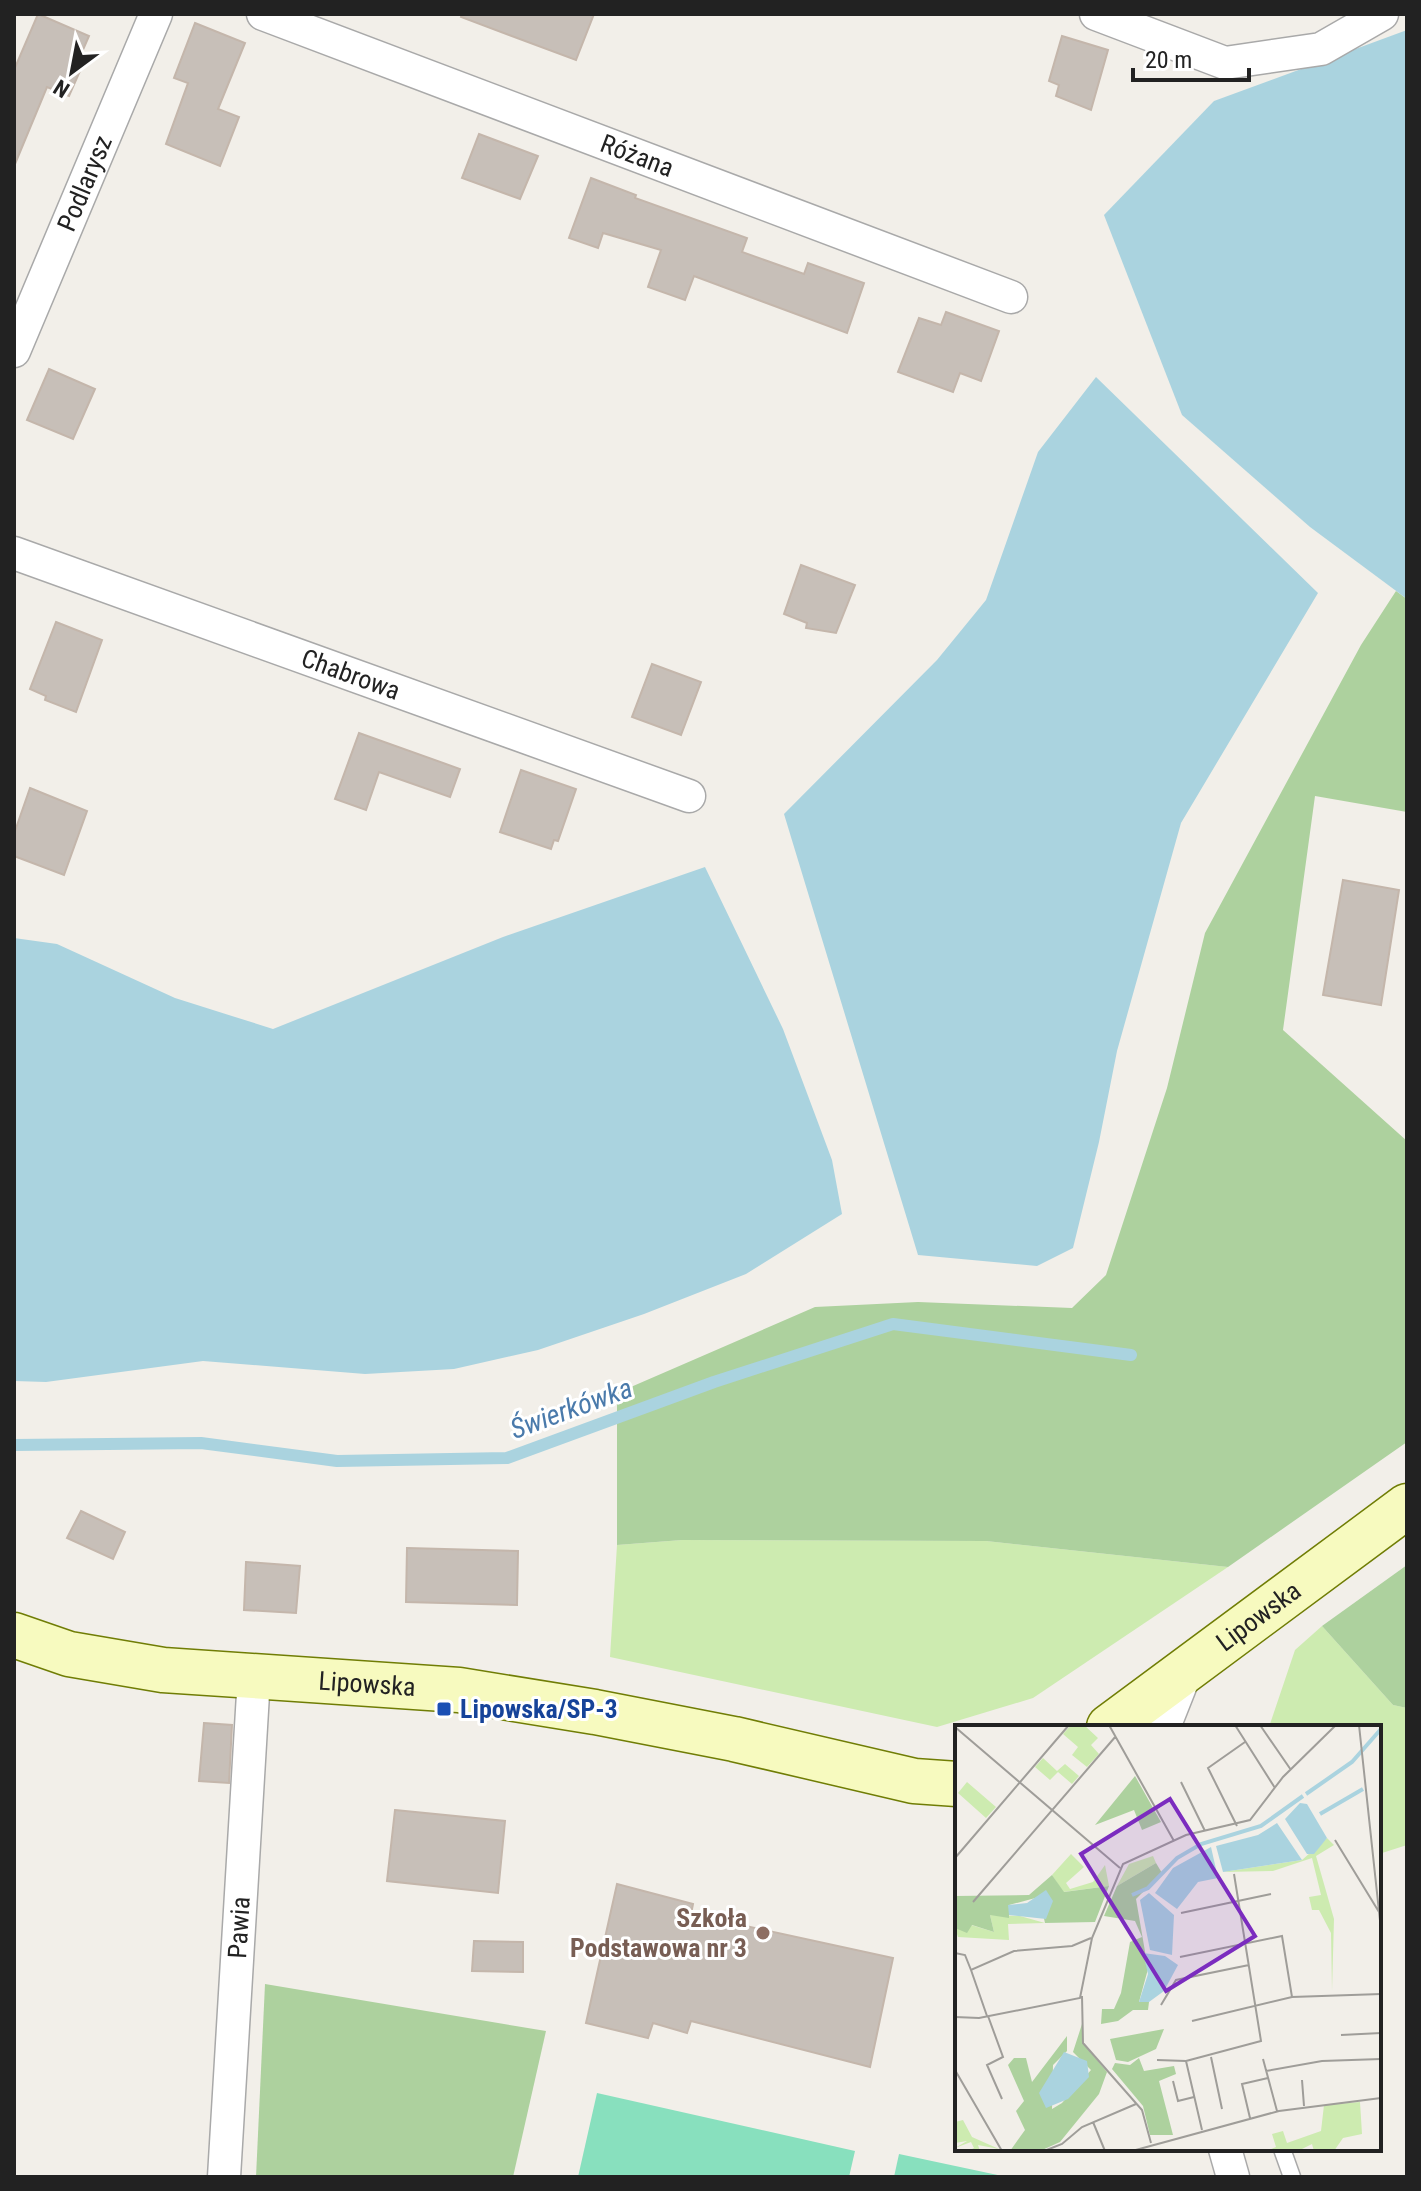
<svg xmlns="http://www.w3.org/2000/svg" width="1421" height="2191" viewBox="0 0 1421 2191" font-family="'Roboto Condensed',sans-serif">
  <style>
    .grass { fill: #cdebb0 }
    .forest { fill: #add19e }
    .pitch { fill: #88e0be }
    .water { fill: #aad3df }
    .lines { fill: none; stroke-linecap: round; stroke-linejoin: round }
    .stream { stroke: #aad3df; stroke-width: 12 }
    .building { fill: #c7bfb8; stroke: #c4b6ab; stroke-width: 2 }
    .lane-casing { stroke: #a9a9a9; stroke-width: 19 }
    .street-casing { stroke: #a9a9a9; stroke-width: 35 }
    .secondary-casing { stroke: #707d05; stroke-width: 47 }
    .lane { stroke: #fff; stroke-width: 16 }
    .street { stroke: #fff; stroke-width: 32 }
    .secondary { stroke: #f7fabf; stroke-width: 44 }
    .transit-dot { fill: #1a4fb4; stroke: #fff; stroke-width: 3 }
    .education-dot { fill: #8d6e63; stroke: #fff; stroke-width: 3 }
    .labels { text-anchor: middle; stroke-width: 6; stroke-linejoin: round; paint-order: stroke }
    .street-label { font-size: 26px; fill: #222; stroke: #fff }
    .transit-label { font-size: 26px; font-weight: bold; fill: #164399; stroke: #fff; text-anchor: start }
    .education-label { font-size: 26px; font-weight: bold; fill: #785e54; stroke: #fff; text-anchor: end }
    .water-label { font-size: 28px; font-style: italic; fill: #4a7aab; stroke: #fff }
    .inset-river { fill: none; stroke: #aad3df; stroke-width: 4 }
    .inset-road { fill: none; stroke: #9f9d99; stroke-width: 2 }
    .view { fill: #7b2cbf; fill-opacity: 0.15; stroke: #7b2cbf; stroke-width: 4 }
    .inset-edge { fill: none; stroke: #222; stroke-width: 4 }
  </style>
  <rect width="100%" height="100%" fill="#f2efe9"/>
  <!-- grass -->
  <g class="grass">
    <path d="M682,1540l304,1 242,26 -195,131 -96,29 -327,-70 7,-112z"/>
    <path d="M1322,1626l71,79 14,3v137l-28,9v-127h-110l26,-77z"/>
  </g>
  <!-- forest -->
  <g class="forest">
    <path d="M1396,591l11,8v213l-92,-16 -32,234 124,111v301l-179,125 -242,-26 -304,-1 -65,5v-152l198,-86 103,-5 154,6 34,-33 61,-187 38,-155 156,-288z"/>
    <path d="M1407,1565v143l-14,-3 -71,-79z"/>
    <path d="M265,1984l281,47 -33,146h-257z"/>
  </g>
  <!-- pitch -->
  <g class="pitch">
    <path d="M597,2093l258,58 -6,26h-271z"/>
    <path d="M899,2154l108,23h-113z"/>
  </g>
  <!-- water -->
  <g class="water">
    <path d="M1407,30v569l-97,-72 -128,-112 -78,-200 110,-114z"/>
    <path d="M1096,377l222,216 -137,230 -64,228 -18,91 -26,106 -36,18 -119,-11 -134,-441 153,-154 49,-60 52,-148z"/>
    <path d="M705,867l78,162 49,131 10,54 -96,60 -102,40 -106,36 -84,19 -89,5 -162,-13 -157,21 -32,-1v-443l43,6 118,54 98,31 230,-92z"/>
  </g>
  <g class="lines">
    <!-- stream -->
    <path class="stream" d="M14,1445l187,-2 136,18 170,-3 207,-76 179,-58 238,31"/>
  </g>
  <!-- building -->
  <g class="building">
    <path d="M38,14l51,22 -14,32 5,3 -11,25 -22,-9 -32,77 -1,-94z"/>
    <path d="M462,14h132l-18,46 -115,-43z"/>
    <path d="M195,23l50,20 -27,66 21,8 -19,49 -54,-22 22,-61 -14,-5z"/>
    <path d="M1062,36l46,14 -17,60 -35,-14 3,-11 -10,-4z"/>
    <path d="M479,134l59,22 -18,43 -58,-21z"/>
    <path d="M591,178l45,17 -1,3 112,40 -5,14 62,22 4,-11 56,20 -17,50 -153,-57 -9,24 -37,-13 13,-37 -58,-17 -5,15 -29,-10z"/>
    <path d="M946,312l53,19 -18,50 -21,-8 -7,19 -55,-20 21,-54 22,7z"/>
    <path d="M49,369l46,20 -22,50 -46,-19z"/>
    <path d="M801,565l54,20 -19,48 -30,-5 1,-5 -23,-9z"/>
    <path d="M56,622l46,18 -26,72 -31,-12 1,-4 -16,-7z"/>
    <path d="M652,664l49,18 -20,53 -49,-18z"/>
    <path d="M359,733l101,36 -10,28 -71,-25 -13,38 -31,-11z"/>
    <path d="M521,770l55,19 -18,52 -4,-1 -3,9 -51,-17z"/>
    <path d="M30,788l57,23 -23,64 -50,-19v-22z"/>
    <path d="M1343,880l56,10 -18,115 -58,-10z"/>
    <path d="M81,1511l44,21 -12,27 -46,-21z"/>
    <path d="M407,1548l111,3 -1,54 -111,-3z"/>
    <path d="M246,1562l54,4 -4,47 -52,-3z"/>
    <path d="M204,1723l28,2 -3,58 -30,-2z"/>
    <path d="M395,1810l110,11 -7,72 -111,-12z"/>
    <path d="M617,1884l76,20 -2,10 202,44 -23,109 -179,-46 -4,12 -34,-10 -5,15 -62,-15z"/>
    <path d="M474,1941l49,1v30l-51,-1z"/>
  </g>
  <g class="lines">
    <!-- lane casing -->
    <g class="lane-casing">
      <path id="lane" d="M1282,2149l10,28"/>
    </g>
    <!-- street casing -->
    <g class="street-casing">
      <g id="street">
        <path id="s1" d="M263,14l748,283"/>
        <path d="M1096,14l129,49 96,-14 61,-35"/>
        <path id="s2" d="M14,351l142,-337"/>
        <path id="s3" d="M14,553l675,243"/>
        <path d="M1164,1727l23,-58"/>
        <path d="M1225,2149l8,28"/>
        <path id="s4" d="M224,2177l30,-500"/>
      </g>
    </g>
    <!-- secondary casing -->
    <g class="secondary-casing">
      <g id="secondary">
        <path id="s5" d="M14,1635l55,19 94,16 296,20 136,22 139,27 180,42 43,3"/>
        <path id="s6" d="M1109,1727l298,-221"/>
      </g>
    </g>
    <!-- lane -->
    <use href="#lane" class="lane"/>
    <!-- street -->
    <use href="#street" class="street"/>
    <!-- secondary -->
    <use href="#secondary" class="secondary"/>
  </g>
  <!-- markers -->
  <rect class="transit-dot" x="436" y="1701" width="16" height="16" rx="4"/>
  <circle class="education-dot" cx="763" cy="1933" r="8"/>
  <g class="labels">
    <!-- street labels -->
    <g class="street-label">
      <text dy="9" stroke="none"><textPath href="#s1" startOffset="400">Różana</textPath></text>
      <text dy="9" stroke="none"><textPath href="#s2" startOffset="182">Podlarysz</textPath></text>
      <text dy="9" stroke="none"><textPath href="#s3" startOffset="358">Chabrowa</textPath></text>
      <text dy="9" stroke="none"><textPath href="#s6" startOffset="186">Lipowska</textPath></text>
      <text dy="9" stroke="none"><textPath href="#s5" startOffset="358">Lipowska</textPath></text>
      <text dy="9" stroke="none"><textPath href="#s4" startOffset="250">Pawia</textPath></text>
    </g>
    <!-- transit labels -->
    <g class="transit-label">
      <text x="460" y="1718">Lipowska/SP-3</text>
    </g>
    <!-- education labels -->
    <g class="education-label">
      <text x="747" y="1927">Szkoła<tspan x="747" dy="30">Podstawowa nr 3</tspan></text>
    </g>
    <!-- water labels -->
    <g class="water-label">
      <text transform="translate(571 1408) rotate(-20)" y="10">Świerkówka</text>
    </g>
  </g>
  <!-- overview -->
  <g transform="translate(955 1725)">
    <rect width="426" height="426" fill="#f2efe9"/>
    <path d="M116,0h13l14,13 -7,7 8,9 -12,13 -15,-12 6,-8 -15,-13zM88,33l14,13 8,-7 14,12 -7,8 -14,-12 -8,8 -15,-13zM12,57l29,25 -10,11 -28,-25zM372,113l7,7 -18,11 18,63 -2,72 -1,-58 -12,-23h-7l-3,-13 12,-2 -9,-37 -39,13 -50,1 79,-12zM116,129l13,13 -18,16 4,6 23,-7 12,-17 4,21 -46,6 -11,-17zM198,131l3,7 -39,23 12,-22zM35,190l30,1 25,7 -37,1 1,16 -51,-3 -3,-9 16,-3 23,7zM405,377l2,32 -19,4 -9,13h-20l-2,-7 -14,7h-32l10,-4 -4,-13 11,-3 4,12 34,-12 3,-26zM8,395l9,17 27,12 -21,-4 2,6h-12l6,-3 -3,-6 -16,6 12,-7 -12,2v-21z" fill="#cdebb0"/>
    <path d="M180,51l26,46 -19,8 -8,-20 -39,15zM201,138l6,10 -26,26 12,70 -9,33h10l-1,8h-15l-15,11 -17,3 1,-15h12l7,-16 9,-51 12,-5 -7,-16 -31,-5 13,-30zM97,150l12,17 45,-6 -14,36 -50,1 -6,-26 -30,8v13l-19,-3 4,17 -22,-7 -5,8 -12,-5v-32l74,-1zM127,299v18l25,30 -8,22 -39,48 -20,9h-30l15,-21 -9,-19 8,-10 -16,-36 6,-7h12l6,24 35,-46v15l-14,14 -1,44 10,-6 29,-33 -18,-18zM209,304l-8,20 -28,13 -12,-2 -6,-21zM184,333l5,13 30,-5 2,8 -17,7 14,54h-23l-7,-29 -31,-37 3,-6 15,2z" fill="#add19e"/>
    <path d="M345,78l7,1 20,34 -13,16h-7l-22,-35zM322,98l25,37 -79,12 -7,-26 42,-11zM256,122l7,31 -20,4 -21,27 -22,-16 18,-25zM91,165l7,11 -7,18 -37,-4 -1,-10 19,-2zM194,168l25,22 -2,40 -22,-5 -10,-50zM188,228l22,3 13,9 -14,26 -15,11h-10l9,-28zM109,327l23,9 2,16 -21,22 -22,9 -7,-15z" fill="#aad3df"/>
    <path class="inset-river" d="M351,69l46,-32 29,-33M365,89l43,-25M177,170l16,-7 29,-30 24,-14 60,-18 42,-30"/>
    <path class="inset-road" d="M154,0l65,116M280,0l40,63M305,0l31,45M404,0l22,205M0,2l165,141M226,57l24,49M282,101l-29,-58 37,-26M380,115l44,72M0,133l114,-133M18,177l143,-166M226,188l90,-19M0,228l10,2 6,15 43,-19 58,-5 19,-8M225,232l102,-21 10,61M16,245l16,46M127,271l1,47 59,67 9,33M206,280l15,-25 73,-15M33,291l15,41 -16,8 15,34M0,292l24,1 101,-20 12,-60 31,-74 63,-29 64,-15 33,-43 53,-52M237,296l100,-24 89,-3M386,310l40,-2M256,332l11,52M308,334l14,52M202,335l29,1M0,345l47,81M311,346l56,-10 59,-2M347,355l2,26M218,356l5,20 16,-4M295,393l-8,-34 26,-6M138,397l12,29M247,405l-16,-69 75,-20 -27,-167M89,426l18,-7 20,-17 54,-23M177,426l147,-40 102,-13"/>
    <path class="view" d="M215,74l85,137 -89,55 -85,-137z"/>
    <rect width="426" height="426" class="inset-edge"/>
  </g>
  <!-- border -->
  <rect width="1421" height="2191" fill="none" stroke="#222222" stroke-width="32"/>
  <!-- north arrow -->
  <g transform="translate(72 72) rotate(212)" stroke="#ffffff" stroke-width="6" paint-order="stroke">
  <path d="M0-6L14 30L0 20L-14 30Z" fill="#222222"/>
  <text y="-12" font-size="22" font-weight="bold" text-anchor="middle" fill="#222222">N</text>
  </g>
  <!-- scale -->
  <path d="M1133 68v12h116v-12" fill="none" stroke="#222222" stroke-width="4"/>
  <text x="1145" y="68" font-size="24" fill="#222222" stroke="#ffffff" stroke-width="6" paint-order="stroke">20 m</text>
</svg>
